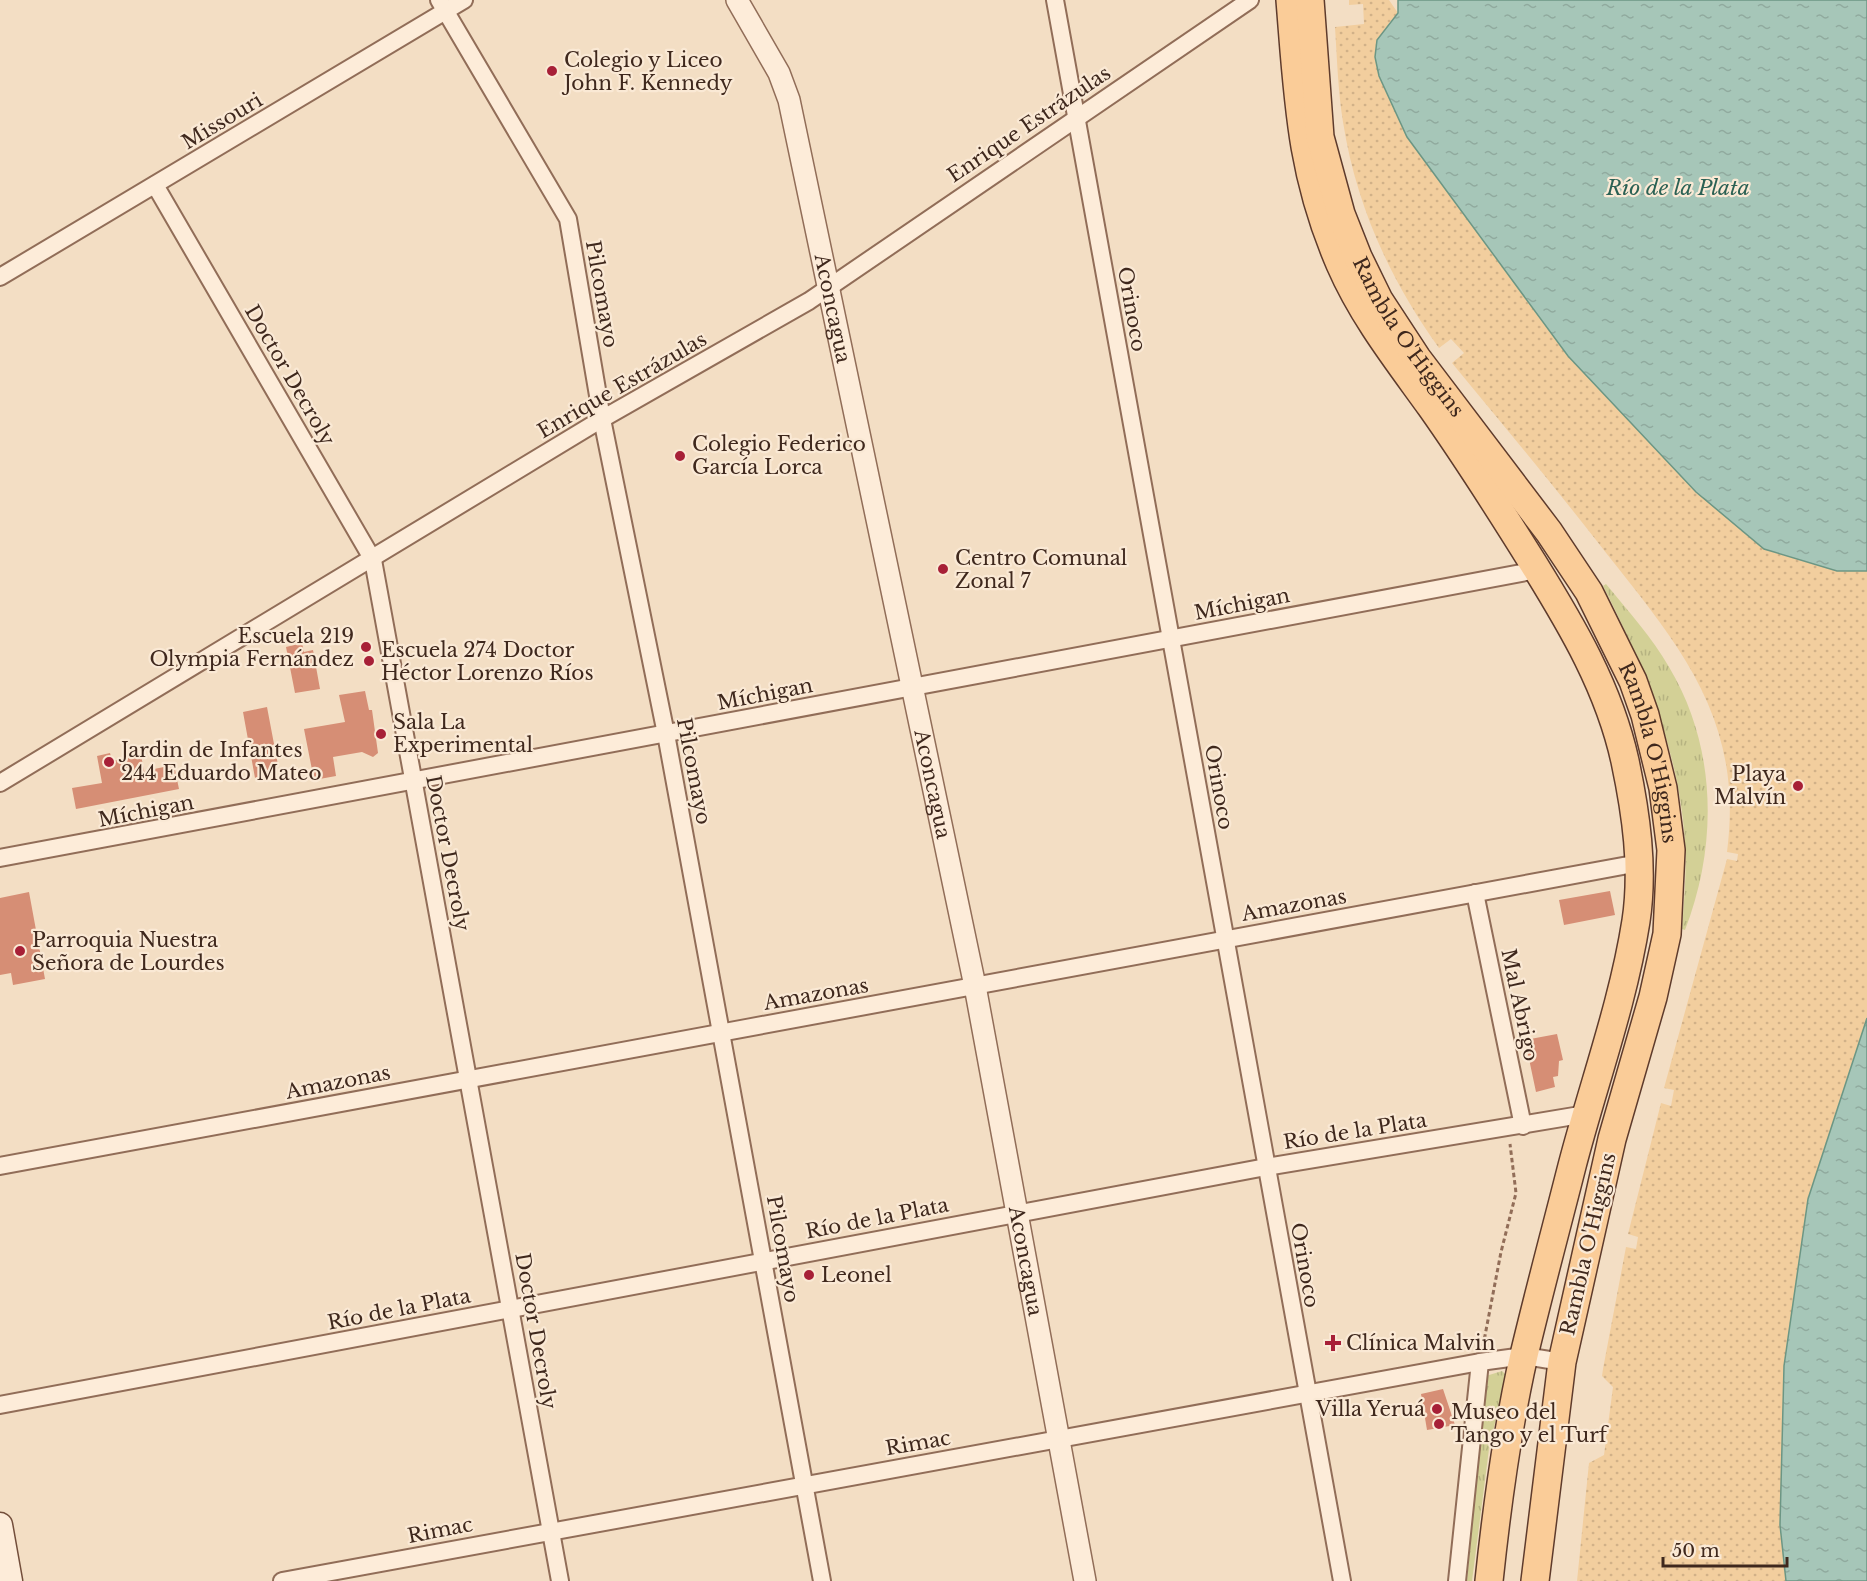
<svg xmlns="http://www.w3.org/2000/svg" width="1867" height="1581" viewBox="0 0 1867 1581" font-family="'Libre Baskerville',serif">
  <style>
    .grass { fill: url(#grass-tufts) }
    .sand { fill: url(#sand-dots) }
    .water { fill: url(#water-ripples); stroke: #6c9684; stroke-width: 1.5 }
    .building { fill: #d68e75 }
    .lines { fill: none; stroke-linecap: round; stroke-linejoin: round }
    .minor-casing { stroke: #916d58; stroke-width: 20 }
    .tertiary-casing { stroke: #916d58; stroke-width: 24 }
    .secondary-casing { stroke: #734e3b; stroke-width: 27 }
    .primary-casing { stroke: #5e3b2c; stroke-width: 30 }
    .path { stroke: #916d58; stroke-width: 3; stroke-dasharray: 4.5 3; stroke-linecap: butt }
    .minor { stroke: #fdecd9; stroke-width: 16 }
    .tertiary { stroke: #fdecd9; stroke-width: 21 }
    .secondary { stroke: #fdecd9; stroke-width: 24 }
    .primary { stroke: #facc98; stroke-width: 27 }
    .poi-dot { fill: #a72037; stroke: #fae9d5; stroke-width: 2 }
    .labels { text-anchor: middle; stroke-width: 4.5; stroke-linejoin: round; paint-order: stroke }
    .poi-label { font-size: 20px; fill: #3f281d; stroke: #fae9d5; text-anchor: start }
    .street-label { font-size: 20px; fill: #3f281d; stroke: #fae9d5 }
    .water-label { font-size: 21px; font-style: italic; fill: #2b6154; stroke: #fae9d5 }
  </style>
  <defs>
    <pattern id="grass-tufts" width="24" height="20" patternUnits="userSpaceOnUse" patternTransform="scale(1.5)"><rect width="24" height="20" fill="#d3d096"/><path d="M3 7l-1-3M5 7V3M7 7l1-3M15 17l-1-3M17 17v-4M19 17l1-3" fill="none" stroke="#b6b381"/></pattern>
    <pattern id="sand-dots" width="8" height="8" patternUnits="userSpaceOnUse" patternTransform="scale(1.5)"><rect width="8" height="8" fill="#f2ce9e"/><path d="M2 2h.1M6 6h.1" fill="none" stroke="#d1b188" stroke-width="1.8" stroke-linecap="round"/></pattern>
    <pattern id="water-ripples" width="26" height="14" patternUnits="userSpaceOnUse" patternTransform="scale(1.5)"><rect width="26" height="14" fill="#a6c6b8"/><path d="M2 4q2-2 4 0t4 0M15 11q2-2 4 0t4 0" fill="none" stroke="#90aa9e"/></pattern>
  </defs>
  <rect width="100%" height="100%" fill="#f3dec4"/>
  <!-- grass -->
  <g class="grass">
    <path d="M1606,584c22,27 46,53 63,83 48,80 49,178 16,263l-3,-1c2,-29 5,-58 3,-87 -6,-92 -41,-175 -82,-256z"/>
    <path d="M1502,1371l4,4 -17,74 -17,132h-5l19,-205z"/>
  </g>
  <!-- sand -->
  <path class="sand" d="M1349,0h40l9,13 -9,10 -14,34 4,19 28,61 161,219 128,136 68,57 73,22h30v447l-59,181 -24,167 -4,159 6,56h-209l12,-118 15,-8 9,-68 -11,-11 1,-7 23,-122 10,2 2,-12 -10,-3 33,-131 10,3 3,-16 -10,-2 63,-229 10,2 1,-7 -11,-2c18,-138 -53,-212 -131,-312 -47,-60 -96,-119 -144,-177l12,-10 -13,-14 -12,9c-49,-68 -83,-143 -96,-226 -5,-31 -6,-64 -8,-95l29,-3 -1,-20 -14,1z"/>
  <!-- water -->
  <g class="water">
    <path d="M1398,0h469v571h-30l-73,-22 -68,-57 -128,-136 -161,-219 -28,-61 -4,-19 2,-17 21,-27z"/>
    <path d="M1867,1018v563h-81l-6,-56 4,-159 24,-167z"/>
  </g>
  <!-- building -->
  <g class="building">
    <path d="M302,643l2,9 9,-2 7,39 -25,4 -9,-46z"/>
    <path d="M365,691l4,19h3l6,43 -5,4 -11,-5 -29,5 3,19 -22,4 -10,-51 41,-7 -6,-27z"/>
    <path d="M267,707l11,58 -9,2 2,8 -16,3 -12,-66z"/>
    <path d="M110,753l2,8 29,-6 3,16 30,-6 5,24 -103,20 -4,-21 30,-5 -5,-27z"/>
    <path d="M1610,891l5,24 -51,10 -5,-25z"/>
    <path d="M29,892l16,87 -32,6 -2,-12 -11,2v-77z"/>
    <path d="M1557,1034l6,26 -4,1 -1,15 -5,1 2,10 -19,5 -11,-52z"/>
    <path d="M1443,1389l12,36 -28,5 -6,-36z"/>
  </g>
  <g class="lines">
    <!-- minor casing -->
    <g class="minor-casing">
      <g id="minor">
        <path d="M439,0l129,219 34,200 64,315 156,847"/>
        <path d="M1055,0l287,1581"/>
        <path d="M155,185l218,375 187,1021"/>
        <path d="M0,277l464,-277"/>
        <path d="M0,783l602,-364 207,-118 441,-301"/>
        <path d="M0,858l1537,-288"/>
        <path d="M1475,893l48,233"/>
        <path d="M0,1166l1639,-303"/>
        <path d="M0,1405l1266,-238 320,-53"/>
        <path d="M282,1581l1198,-219 44,-6 38,6"/>
        <path d="M1457,1581l23,-219"/>
      </g>
    </g>
    <!-- tertiary casing -->
    <g class="tertiary-casing">
      <g id="tertiary">
        <path id="s1" d="M737,0l42,73 10,27 186,886 110,595"/>
      </g>
    </g>
    <!-- secondary casing -->
    <g class="secondary-casing">
      <path id="secondary" d="M0,1525l10,56"/>
    </g>
    <!-- primary casing -->
    <g class="primary-casing">
      <g id="primary">
        <path d="M1290,0c8,98 10,172 50,264 23,53 58,97 91,143 36,51 69,103 102,156 39,63 76,125 92,198 11,52 19,107 11,160 -13,83 -43,164 -64,245 -16,63 -33,126 -48,189 -17,75 -27,150 -35,226"/>
        <path id="s2" d="M1310,0l10,137 21,77 17,43 21,43 38,58 132,174 40,60 44,89 12,34 18,73 8,62 -4,84 -14,63 -41,142 -50,223 -27,219"/>
      </g>
    </g>
    <!-- path -->
    <path class="path" d="M1483,1346l18,-94 15,-59 -6,-49"/>
    <!-- minor -->
    <use href="#minor" class="minor"/>
    <!-- tertiary -->
    <use href="#tertiary" class="tertiary"/>
    <!-- secondary -->
    <use href="#secondary" class="secondary"/>
    <!-- primary -->
    <use href="#primary" class="primary"/>
  </g>
  <!-- markers -->
  <g class="poi-dot">
    <circle cx="552" cy="71" r="6"/>
    <circle cx="680" cy="456" r="6"/>
    <circle cx="943" cy="569" r="6"/>
    <circle cx="366" cy="647" r="6"/>
    <circle cx="369" cy="661" r="6"/>
    <circle cx="381" cy="734" r="6"/>
    <circle cx="109" cy="762" r="6"/>
    <circle cx="1798" cy="786" r="6"/>
    <circle cx="20" cy="951" r="6"/>
    <circle cx="809" cy="1275" r="6"/>
    <path d="M1330 1334h6v6h6v6h-6v6h-6v-6h-6v-6h6z"/>
    <circle cx="1437" cy="1409" r="6"/>
    <circle cx="1439" cy="1424" r="6"/>
  </g>
  <g class="labels">
    <!-- poi labels -->
    <g class="poi-label">
      <text x="564" y="67">Colegio y Liceo<tspan x="564" dy="23">John F. Kennedy</tspan></text>
      <text x="692" y="451">Colegio Federico<tspan x="692" dy="23">García Lorca</tspan></text>
      <text x="955" y="565">Centro Comunal<tspan x="955" dy="23">Zonal 7</tspan></text>
      <text x="354" y="643" text-anchor="end">Escuela 219<tspan x="354" dy="23">Olympia Fernández</tspan></text>
      <text x="381" y="657">Escuela 274 Doctor<tspan x="381" dy="23">Héctor Lorenzo Ríos</tspan></text>
      <text x="393" y="729">Sala La<tspan x="393" dy="23">Experimental</tspan></text>
      <text x="121" y="757">Jardin de Infantes<tspan x="121" dy="23">244 Eduardo Mateo</tspan></text>
      <text x="1786" y="781" text-anchor="end">Playa<tspan x="1786" dy="23">Malvín</tspan></text>
      <text x="32" y="947">Parroquia Nuestra<tspan x="32" dy="23">Señora de Lourdes</tspan></text>
      <text x="821" y="1282">Leonel</text>
      <text x="1346" y="1350">Clínica Malvin</text>
      <text x="1425" y="1416" text-anchor="end">Villa Yeruá</text>
      <text x="1451" y="1419">Museo del<tspan x="1451" dy="23">Tango y el Turf</tspan></text>
    </g>
    <!-- street labels -->
    <g class="street-label">
      <text transform="translate(222 121) rotate(-31)" y="7">Missouri</text>
      <text transform="translate(1029 124) rotate(-34)" y="7">Enrique Estrázulas</text>
      <text transform="translate(602 294) rotate(80)" y="7">Pilcomayo</text>
      <text dy="7" stroke="none"><textPath href="#s1" startOffset="326">Aconcagua</textPath></text>
      <text transform="translate(1132 309) rotate(80)" y="7">Orinoco</text>
      <text dy="7" stroke="none"><textPath href="#s2" startOffset="358">Rambla O'Higgins</textPath></text>
      <text transform="translate(290 375) rotate(60)" y="7">Doctor Decroly</text>
      <text transform="translate(622 385) rotate(-30)" y="7">Enrique Estrázulas</text>
      <text transform="translate(1242 604) rotate(-11)" y="7">Míchigan</text>
      <text transform="translate(765 694) rotate(-11)" y="7">Míchigan</text>
      <text dy="7" stroke="none"><textPath href="#s2" startOffset="844">Rambla O'Higgins</textPath></text>
      <text transform="translate(694 771) rotate(79)" y="7">Pilcomayo</text>
      <text dy="7" stroke="none"><textPath href="#s1" startOffset="812">Aconcagua</textPath></text>
      <text transform="translate(1219 787) rotate(80)" y="7">Orinoco</text>
      <text transform="translate(146 811) rotate(-11)" y="7">Míchigan</text>
      <text transform="translate(448 853) rotate(79)" y="7">Doctor Decroly</text>
      <text transform="translate(1294 905) rotate(-10)" y="7">Amazonas</text>
      <text transform="translate(816 994) rotate(-10)" y="7">Amazonas</text>
      <text transform="translate(1520 1005) rotate(78)" y="7">Mal Abrigo</text>
      <text transform="translate(338 1082) rotate(-11)" y="7">Amazonas</text>
      <text transform="translate(1355 1131) rotate(-9)" y="7">Río de la Plata</text>
      <text transform="translate(877 1218) rotate(-11)" y="7">Río de la Plata</text>
      <text transform="translate(1588 1244) rotate(-77)" y="7">Rambla O'Higgins</text>
      <text transform="translate(783 1249) rotate(80)" y="7">Pilcomayo</text>
      <text dy="7" stroke="none"><textPath href="#s1" startOffset="1298">Aconcagua</textPath></text>
      <text transform="translate(1305 1265) rotate(80)" y="7">Orinoco</text>
      <text transform="translate(399 1309) rotate(-11)" y="7">Río de la Plata</text>
      <text transform="translate(536 1331) rotate(80)" y="7">Doctor Decroly</text>
      <text transform="translate(918 1443) rotate(-10)" y="7">Rimac</text>
      <text transform="translate(440 1530) rotate(-11)" y="7">Rimac</text>
    </g>
    <!-- water labels -->
    <g class="water-label">
      <text x="1678" y="195">Río de la Plata</text>
    </g>
  </g>
  <!-- scale -->
  <path d="M1663 1557v9h124v-9" fill="none" stroke="#3f281d" stroke-width="3"/>
  <text x="1672" y="1557" font-size="18" fill="#3f281d" stroke="#fae9d5" stroke-width="4.5" paint-order="stroke">50 m</text>
</svg>
